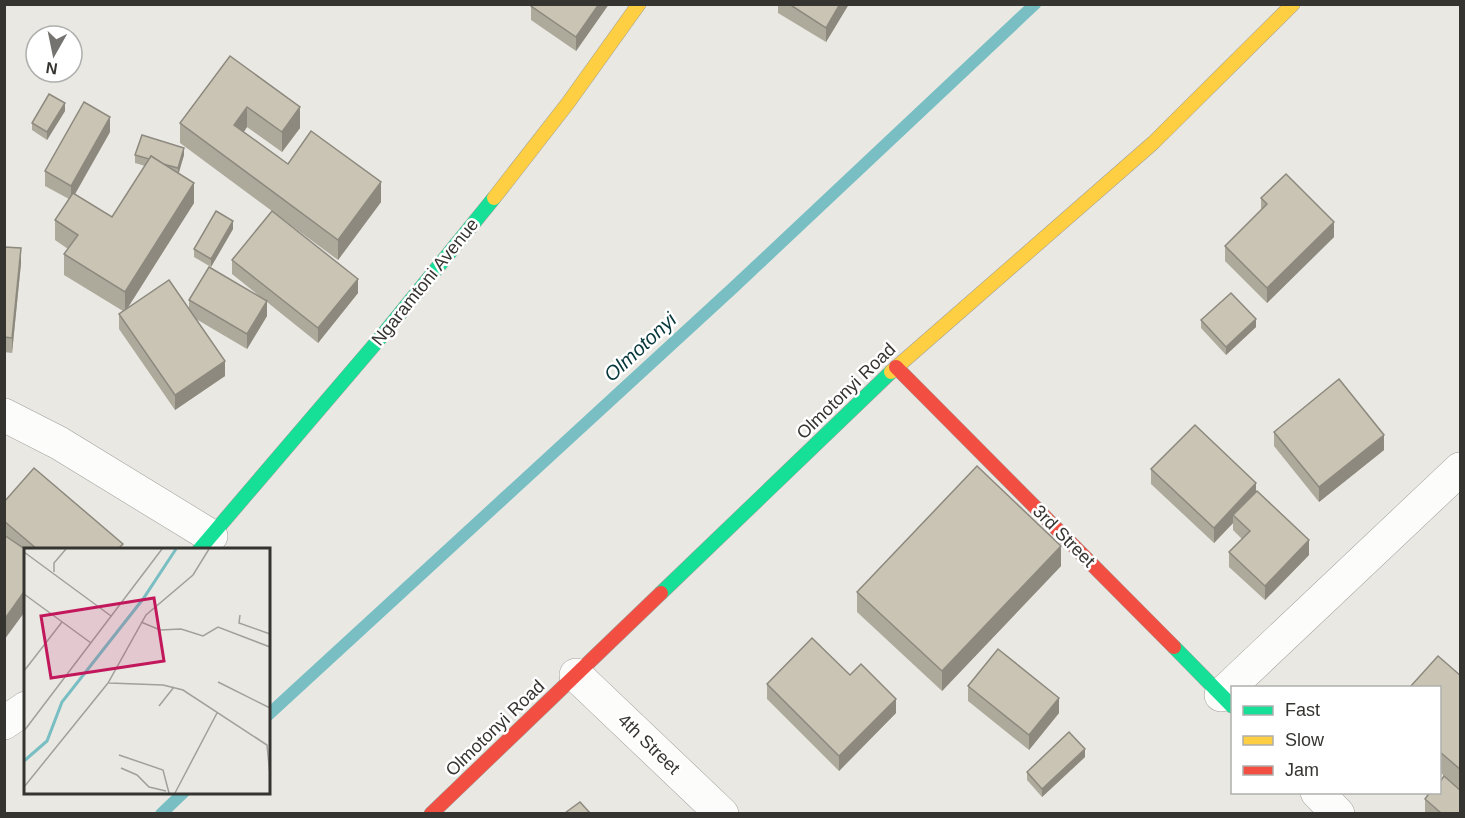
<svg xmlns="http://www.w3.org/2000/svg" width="1465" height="818" viewBox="0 0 1465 818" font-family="Helvetica,sans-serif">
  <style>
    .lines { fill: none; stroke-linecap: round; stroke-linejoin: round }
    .stream { stroke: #78bec3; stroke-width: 12 }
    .street-casing { stroke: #a09f9c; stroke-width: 34 }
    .fast-casing { stroke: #a09f9c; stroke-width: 15 }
    .slow-casing { stroke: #a09f9c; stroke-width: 15 }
    .jam-casing { stroke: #a09f9c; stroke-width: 15 }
    .street { stroke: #fcfcfb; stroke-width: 33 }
    .fast { stroke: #16e098; stroke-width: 14 }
    .slow { stroke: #ffcf43; stroke-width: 14 }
    .jam { stroke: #f24e42; stroke-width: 14 }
    .wall { fill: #ada99b }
    .shaded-wall { fill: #8d897e }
    .building { fill: #c9c4b4; stroke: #8d897e; stroke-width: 1.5 }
    .labels { text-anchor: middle; stroke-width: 5; stroke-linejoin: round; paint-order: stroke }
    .street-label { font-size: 18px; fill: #353430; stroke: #fff }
    .water-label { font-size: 20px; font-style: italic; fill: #06373b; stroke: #fff }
    .inset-river { fill: none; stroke: #78bec3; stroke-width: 3 }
    .inset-road { fill: none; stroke: #a1a09b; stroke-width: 1.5 }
    .view { fill: #c2185b; fill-opacity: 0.15; stroke: #c2185b; stroke-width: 3 }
    .inset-edge { fill: none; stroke: #353430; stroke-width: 3 }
  </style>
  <rect width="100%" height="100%" fill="#e9e8e3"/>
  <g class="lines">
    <!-- stream -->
    <g class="stream">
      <path d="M268,715l466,-428 301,-283"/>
      <path d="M161,814l23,-22"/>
    </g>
    <!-- street casing -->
    <g class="street-casing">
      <g id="street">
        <path d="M4,415l55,28 152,93"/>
        <path d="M576,675l146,139"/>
        <path d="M1221,695l239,-226"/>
        <path d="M4,723l22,-15"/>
        <path d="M1317,792l21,22"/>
      </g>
    </g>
    <!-- fast casing -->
    <g class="fast-casing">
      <g id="fast">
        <path d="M199,550l182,-213 113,-139"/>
        <path d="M661,593l230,-221"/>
        <path d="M1174,647l58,59"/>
      </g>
    </g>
    <!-- slow casing -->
    <g class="slow-casing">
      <g id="slow">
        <path d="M494,198l74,-95 71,-99"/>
        <path d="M891,372l262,-229 140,-139"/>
      </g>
    </g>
    <!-- jam casing -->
    <g class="jam-casing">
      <g id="jam">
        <path d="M896,367l278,280"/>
        <path d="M431,814l230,-221"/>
      </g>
    </g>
    <!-- street -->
    <use href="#street" class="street"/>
    <!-- fast -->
    <use href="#fast" class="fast"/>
    <!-- slow -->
    <use href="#slow" class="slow"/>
    <!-- jam -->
    <use href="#jam" class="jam"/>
  </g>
  <!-- wall -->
  <g class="wall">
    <path d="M609,4l-33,47 -45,-31v-14z"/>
    <path d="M778,4h71l-23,38 -48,-29z"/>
    <path d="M230,56l70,72 -18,24 -35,-25 -3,5 44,32 93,38 -43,58 -61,-45 81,78 -40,50 -51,-41v14l-20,33 -51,-30 29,57 -50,34 -56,-81v-15l4,-3 -59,-36v-21l4,-5 -13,-9v-20l14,-21 -24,-13v-15l65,-39 -35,62 37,23 33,-51 -10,-3v-8h49l-6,18 16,30 -67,106h62v-9l74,-1 -31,-25v-14l40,-49 -92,-68v-20z"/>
    <path d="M65,111l-18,29 -15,-10v-7z"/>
    <path d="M1261,198l73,39 -67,66 -42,-42v-15l36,-36z"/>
    <path d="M233,229l-22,38 -17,-10v-8z"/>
    <path d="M4,247l17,16 -9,90 -8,-1z"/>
    <path d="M1201,320l55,7 -30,28 -25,-27z"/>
    <path d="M1274,432l110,18 -65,52 -45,-56z"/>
    <path d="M1151,469l105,22 53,64 -44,45 -36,-33v-15l13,-13 -9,-9v-7l-19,20 -63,-59z"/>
    <path d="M4,502l119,47h-97v61l-22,30z"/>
    <path d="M1061,566l-119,125 -85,-79v-20z"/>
    <path d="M850,675l46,38 -57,58 -72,-72v-15z"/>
    <path d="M1461,676v137h-36v-14l19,-23 -4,-4v-85z"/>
    <path d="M968,686l91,27 -30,37 -61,-49z"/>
    <path d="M1085,757l-43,40 -15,-17v-8z"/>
  </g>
  <!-- shaded-wall -->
  <g class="shaded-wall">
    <path d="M599,4h10l-33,47v-14z"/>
    <path d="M840,4h9l-23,38v-14z"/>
    <path d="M65,103v8l-18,29v-8z"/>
    <path d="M247,107v20l-13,18v-20z"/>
    <path d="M300,107v21l-18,24v-20z"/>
    <path d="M110,117v15l-39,69v-15z"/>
    <path d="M184,148v7l-6,21v-8z"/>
    <path d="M381,182v20l-43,58v-20z"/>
    <path d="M194,183v20l-69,109v-20z"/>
    <path d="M233,221v8l-22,38v-8z"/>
    <path d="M1334,222v15l-67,66v-15z"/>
    <path d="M21,248v15l-9,90v-15z"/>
    <path d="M358,279v14l-40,50v-15z"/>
    <path d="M267,301v15l-20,33v-15z"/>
    <path d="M1256,319v8l-30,28v-8z"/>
    <path d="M225,361v15l-50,34v-15z"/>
    <path d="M1384,435v15l-65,52v-15z"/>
    <path d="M1256,483v15l-23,17v8l-19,20v-15z"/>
    <path d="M1309,540v15l-44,45v-14z"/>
    <path d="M1061,546v20l-119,125v-20z"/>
    <path d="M26,589v21l-22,30v-20z"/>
    <path d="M1059,698v15l-30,37v-15z"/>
    <path d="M896,699v14l-57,58v-15z"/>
    <path d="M1085,749v8l-43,40v-8z"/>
  </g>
  <!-- building -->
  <g class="building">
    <path d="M531,4h68l-23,33 -45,-31z"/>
    <path d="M789,4h51l-14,24z"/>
    <path d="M230,56l70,51 -18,25 -35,-25 -13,18 54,39 23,-33 70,51 -43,58 -158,-117z"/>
    <path d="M49,94l16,9 -18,29 -15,-9z"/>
    <path d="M84,102l26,15 -39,69 -26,-15z"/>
    <path d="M142,135l42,13 -6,20 -15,-4 -12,-8 -2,3 -14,-4z"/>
    <path d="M151,156l43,27 -69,109 -61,-38 14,-19 -23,-15 18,-27 39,24z"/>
    <path d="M1286,174l48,48 -67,66 -42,-42 42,-42 -6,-6z"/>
    <path d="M216,211l17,10 -22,38 -17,-10z"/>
    <path d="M272,211l86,68 -40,49 -86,-68z"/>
    <path d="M4,247l17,1 -9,90 -8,-1z"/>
    <path d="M209,267l58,34 -20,33 -58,-34z"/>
    <path d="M169,280l56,81 -50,34 -56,-81z"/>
    <path d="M1231,293l25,26 -30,28 -25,-27z"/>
    <path d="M1339,379l45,56 -65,52 -45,-55z"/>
    <path d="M1195,425l61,58 -42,45 -63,-59z"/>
    <path d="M977,466l84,80 -119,125 -85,-79z"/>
    <path d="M34,468l89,76 -5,5h-81l-33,-28v-19z"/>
    <path d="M1257,491l52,49 -44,46 -36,-34 21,-21 -17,-16z"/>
    <path d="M4,535l22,15v39l-22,31z"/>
    <path d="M812,638l38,37 11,-11 35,35 -57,57 -72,-72z"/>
    <path d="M998,649l61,49 -30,37 -61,-49z"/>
    <path d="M1438,656l23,20v94l-21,-18v-65h-30z"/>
    <path d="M1069,732l16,17 -43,40 -15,-17z"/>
    <path d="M1444,776l17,15v22h-20l-16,-14 5,-7h10v-10z"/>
    <path d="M580,802l10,11h-25z"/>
  </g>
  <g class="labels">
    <!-- street labels -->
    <g class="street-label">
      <text transform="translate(425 282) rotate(-51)" y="6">Ngaramtoni Avenue</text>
      <text transform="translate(846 391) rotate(-44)" y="6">Olmotonyi Road</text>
      <text transform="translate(1064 536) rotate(45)" y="6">3rd Street</text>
      <text transform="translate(495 728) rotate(-44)" y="6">Olmotonyi Road</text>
      <text transform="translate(649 744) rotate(44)" y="6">4th Street</text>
    </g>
    <!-- water labels -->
    <g class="water-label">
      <text transform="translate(640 347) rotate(-43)" y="7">Olmotonyi</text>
    </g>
  </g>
  <!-- overview -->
  <g transform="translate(24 548)">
    <rect width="246" height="246" fill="#e9e8e3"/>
    <path class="inset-river" d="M0,213l23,-20 15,-39 81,-103 33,-50"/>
    <path class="inset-road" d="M0,4l87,64M30,24v-9l12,-14M0,46l67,49M216,67l-1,8 31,11M117,74l19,8 21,-1 22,7 15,-9 52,20M0,123l38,-49M194,134l52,26M85,135l54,2 20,5 84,55 3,30M135,158l15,-19M0,183l138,-182M95,207l44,15 6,23M97,220l16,7 12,12 17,4M0,239l84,-104 38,-68 47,-40 16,-26M151,245l42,-80"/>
    <path class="view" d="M130,50l10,63 -113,17 -10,-62z"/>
    <rect width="246" height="246" class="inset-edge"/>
  </g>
  <!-- border -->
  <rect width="1465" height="818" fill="none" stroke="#353430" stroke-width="12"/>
  <!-- legend -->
  <rect x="1231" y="686" width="210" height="108" fill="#ffffff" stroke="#aeaeac" stroke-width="1.5"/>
  <rect x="1243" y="706" width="30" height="9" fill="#16e098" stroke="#aeaeac" stroke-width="1.5"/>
  <text x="1285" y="716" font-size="18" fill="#353430">Fast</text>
  <rect x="1243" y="736" width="30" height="9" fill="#ffcf43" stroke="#aeaeac" stroke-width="1.5"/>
  <text x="1285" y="746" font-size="18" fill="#353430">Slow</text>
  <rect x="1243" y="766" width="30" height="9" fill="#f24e42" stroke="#aeaeac" stroke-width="1.5"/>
  <text x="1285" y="776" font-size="18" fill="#353430">Jam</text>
  <!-- north arrow -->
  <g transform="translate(54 54) rotate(189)"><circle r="28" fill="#ffffff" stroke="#aeaeac" stroke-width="1.5"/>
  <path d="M0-4.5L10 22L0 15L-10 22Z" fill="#74736f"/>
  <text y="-9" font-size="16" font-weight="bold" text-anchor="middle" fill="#353430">N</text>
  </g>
</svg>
